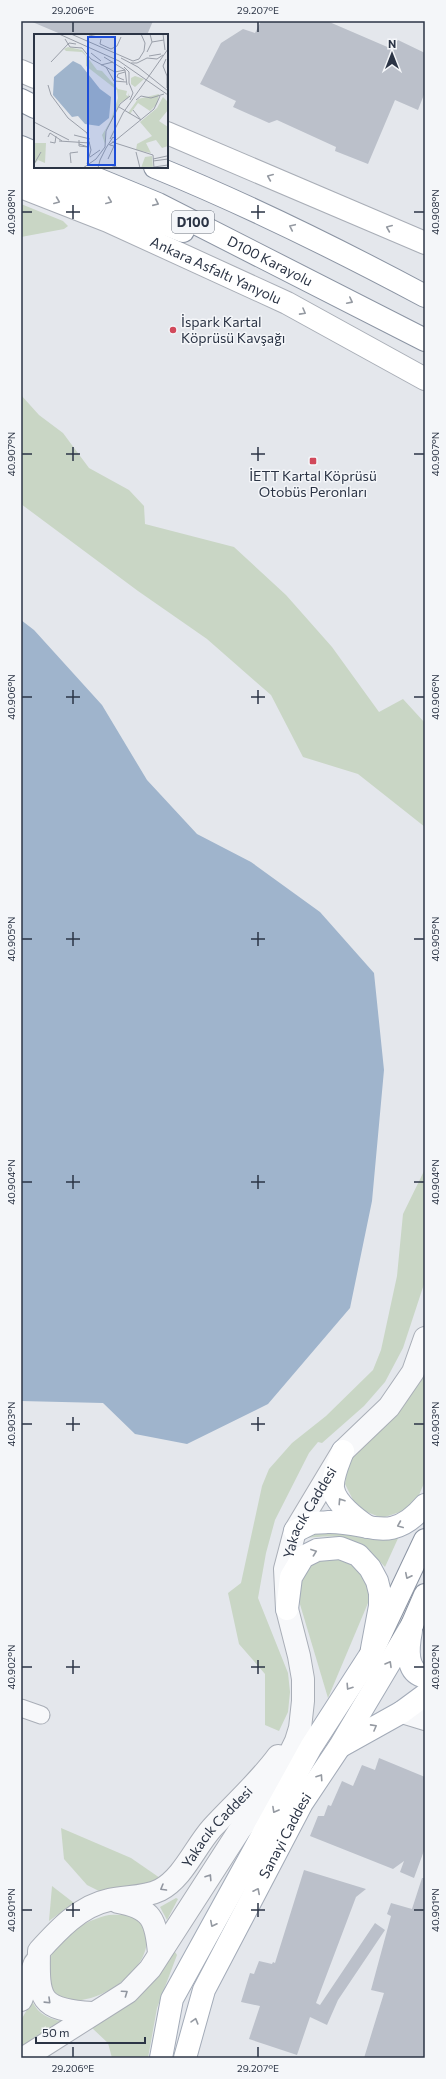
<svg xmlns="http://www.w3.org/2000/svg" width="446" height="2079" viewBox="0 0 446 2079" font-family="Commissioner,sans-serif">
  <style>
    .green { fill: #c9d6c5 }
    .water { fill: #9fb4cc }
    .building { fill: #bbc0ca }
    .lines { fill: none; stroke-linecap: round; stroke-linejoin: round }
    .minor-casing { stroke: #a9aeb7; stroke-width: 19 }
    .tertiary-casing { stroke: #a9aeb7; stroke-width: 24 }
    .secondary-casing { stroke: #a9aeb7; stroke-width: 24 }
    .primary-casing { stroke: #a3abb8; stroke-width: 24 }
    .trunk-casing { stroke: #8b94a3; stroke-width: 24 }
    .motorway-casing { stroke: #8b94a3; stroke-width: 24 }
    .minor { stroke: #f7f8fa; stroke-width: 17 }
    .tertiary { stroke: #f7f8fa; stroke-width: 22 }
    .secondary { stroke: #fff; stroke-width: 22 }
    .primary { stroke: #fff; stroke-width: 22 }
    .trunk { stroke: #fff; stroke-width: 22 }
    .motorway { stroke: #fff; stroke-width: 22 }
    .oneway { stroke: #959aa2 }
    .oneway2 { stroke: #9196a0 }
    .ticks { fill: none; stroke: #2b3445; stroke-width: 1.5 }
    .poi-dot { fill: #d1495b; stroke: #f4f6f9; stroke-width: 1.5 }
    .labels { text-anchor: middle; stroke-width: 3; stroke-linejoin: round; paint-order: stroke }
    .shield { fill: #f4f6f9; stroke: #676e7b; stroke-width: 1 }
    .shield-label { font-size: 13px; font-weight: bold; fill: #2b3445 }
    .street-label { font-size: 14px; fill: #2b3445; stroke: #f4f6f9 }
    .poi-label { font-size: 14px; fill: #2b3445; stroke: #f4f6f9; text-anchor: start }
    .inset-road { fill: none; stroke: #9a9fa9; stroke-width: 1 }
    .view { fill: #1d4ed8; fill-opacity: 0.15; stroke: #1d4ed8; stroke-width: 2 }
    .inset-edge { fill: none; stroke: #2b3445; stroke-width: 2 }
    .neatline { fill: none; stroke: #2b3445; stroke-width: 1.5 }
    .ticks-label { font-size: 10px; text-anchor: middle; fill: #2b3445 }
  </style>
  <rect width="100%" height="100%" fill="#e4e7ec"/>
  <!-- green -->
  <g class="green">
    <path d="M21,204l42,17 5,5 -4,3 -43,8z"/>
    <path d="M21,395l18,20 24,18 26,35 40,22 15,16 1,18 89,23 52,48 46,52 47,65 24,-13 22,24v104l-67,-53 -55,-17 -32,-62 -64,-56 -69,-48 -117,-87z"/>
    <path d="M425,1169v112l-22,67 -18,34 -21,24 -42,37 -4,-1 -9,11 -34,67 -9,33 -8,45 30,75 2,19 -2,20 -9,19 -14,-6v-51l-26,-30 -11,-51 13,-10 21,-97 7,-17 23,-26 34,-27 47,-46 8,-20 16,-74 6,-62z"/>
    <path d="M425,1366v115l-6,14 -13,15 -24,8 -25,-10 -12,-24 3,-20z"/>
    <path d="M308,1532l92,2 -15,33c-28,-31 -40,-33 -81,-29z"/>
    <path d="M324,1556c27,1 33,5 47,28l-3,19 -40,95 -32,-107 8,-25z"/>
    <path d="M61,1828l70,30 29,20 -34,14 -23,1 -16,-8 -23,-26z"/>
    <path d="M52,1886l22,17 -25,18z"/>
    <path d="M176,1898l2,1 -11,21 -7,-13z"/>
    <path d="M109,1915c8,0 17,-1 24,2 7,2 9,7 12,13 14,37 -54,84 -87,67 -3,-2 -6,-6 -9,-9 0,-7 -3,-18 -1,-24 7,-26 37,-44 61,-49z"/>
    <path d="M173,1952h2l2,3 -20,53 -9,50h-36l-4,-15 -17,-16z"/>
    <path d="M32,2001c7,14 16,17 31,21l-42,30v-32z"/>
  </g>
  <!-- water -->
  <path class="water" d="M21,620l13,10 68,75 45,75 50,54 54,28 69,50 54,61 10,97 -12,131 -22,107 -82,96 -81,40 -52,-10 -32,-31 -82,-2z"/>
  <!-- building -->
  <g class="building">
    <path d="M30,21h123l-6,14h-84z"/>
    <path d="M261,21h66l65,28 6,-9 27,13v39l-7,18 -23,-10 -27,64 -33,-13 1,-4 -59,-27 -8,3 -36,-16 3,-6 -36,-17 21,-41 22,-14 12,4z"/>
    <path d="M379,1758l46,19v71l-11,30 -14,-6 4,-11 -11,8 -83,-33 8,-20h6l4,-11 3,1 11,-25 11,5 9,-21 13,5z"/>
    <path d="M304,1870l62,19 -10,8 -40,106 4,2 55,-82 10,7 -47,70 -11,25 -17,-8 -13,38 -48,-16 11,-33 -19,-4 9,-29 4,1 5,-13 13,3 1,-2 2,1z"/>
    <path d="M422,1878h3v180h-61l20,-65 -13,-3 20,-74 -4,-2 4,-11 21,6z"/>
  </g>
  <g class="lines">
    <!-- minor casing -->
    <g class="minor-casing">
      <path id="minor" d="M21,1708l20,7"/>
    </g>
    <!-- tertiary casing -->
    <g class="tertiary-casing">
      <g id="tertiary">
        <path d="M402,1712l23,7"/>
        <path d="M118,1902c34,6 38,18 41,51"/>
        <path d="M21,2000l14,-37"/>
        <path id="s1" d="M92,2013c-53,-3 -54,-14 -53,-62 19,-21 41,-45 70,-51 17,-4 35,-2 51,-10 23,-12 35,-43 52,-62 22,-24 47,-46 66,-72"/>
        <path id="s2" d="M24,2058l104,-66 22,-23 89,-138 38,-51 19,-39 4,-13 3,-27v-22l-4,-23 -12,-47 -2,-40 10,-38 48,-80 46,-44 24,-35 12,-34"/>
      </g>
    </g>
    <!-- secondary casing -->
    <g class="secondary-casing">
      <g id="secondary">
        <path d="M21,71l14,6"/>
        <path d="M167,133l258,110"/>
        <path id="s3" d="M21,187l87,34 179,82 138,76"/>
      </g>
    </g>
    <!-- primary casing -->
    <g class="primary-casing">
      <g id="primary">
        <path d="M343,1451c-4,11 -11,25 -10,37 2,15 23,31 35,39"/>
        <path d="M295,1531c6,-2 11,-6 17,-8 5,-1 11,0 16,-1 42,-1 62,24 97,-17"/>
        <path d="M411,1631c-3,15 -7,41 14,46"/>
        <path d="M341,1746l61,-34 23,-17"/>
        <path d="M161,2058l11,-59 139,-252 60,-93 9,-48v-13l-3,-12 -7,-13 -12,-13 -18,-7 -23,2 -14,7 -12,20 -4,32"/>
        <path id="s4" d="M185,2058l19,-68 98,-187 38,-57 72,-121"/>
      </g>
    </g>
    <!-- trunk casing -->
    <g class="trunk-casing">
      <g id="trunk">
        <path d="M21,100l14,7"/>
        <path d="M21,147l14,6"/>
        <path d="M21,166l162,65"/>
        <path id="s5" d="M68,167l90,37 267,136"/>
        <path d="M155,167c93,38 182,82 270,129"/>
      </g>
    </g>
    <!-- motorway casing -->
    <g class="motorway-casing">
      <g id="motorway">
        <path d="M412,1625l13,-30"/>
        <path d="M371,1654l54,-114"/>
      </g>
    </g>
    <!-- minor -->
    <use href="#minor" class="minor"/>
    <!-- tertiary -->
    <use href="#tertiary" class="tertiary"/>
    <!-- secondary -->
    <use href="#secondary" class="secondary"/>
    <!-- primary -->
    <use href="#primary" class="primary"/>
    <!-- trunk -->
    <use href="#trunk" class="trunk"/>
    <!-- motorway -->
    <use href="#motorway" class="motorway"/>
  </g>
  <!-- one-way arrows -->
  <defs><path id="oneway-chevron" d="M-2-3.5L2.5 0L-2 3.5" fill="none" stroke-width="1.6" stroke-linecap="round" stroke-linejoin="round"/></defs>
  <g class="oneway">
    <use href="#oneway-chevron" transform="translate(270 177) rotate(-157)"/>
    <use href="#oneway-chevron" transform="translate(57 201) rotate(22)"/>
    <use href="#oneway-chevron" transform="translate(109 201) rotate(22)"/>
    <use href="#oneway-chevron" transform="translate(156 203) rotate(24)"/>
    <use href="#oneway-chevron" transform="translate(292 227) rotate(-155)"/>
    <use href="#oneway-chevron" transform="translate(389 228) rotate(-157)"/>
    <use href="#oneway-chevron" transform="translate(350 301) rotate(27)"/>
    <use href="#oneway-chevron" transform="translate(303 312) rotate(29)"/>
    <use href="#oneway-chevron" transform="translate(341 1501) rotate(-123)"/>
    <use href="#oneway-chevron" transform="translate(400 1525) rotate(157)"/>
    <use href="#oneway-chevron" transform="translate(314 1552) rotate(-20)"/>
    <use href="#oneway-chevron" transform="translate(408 1576) rotate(116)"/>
    <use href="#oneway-chevron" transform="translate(389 1664) rotate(-60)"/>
    <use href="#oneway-chevron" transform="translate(349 1687) rotate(123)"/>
    <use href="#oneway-chevron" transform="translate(374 1727) rotate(-29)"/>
    <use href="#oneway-chevron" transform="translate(320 1777) rotate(-56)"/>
    <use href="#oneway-chevron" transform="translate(275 1810) rotate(119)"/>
    <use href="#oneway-chevron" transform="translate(257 1891) rotate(-63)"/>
    <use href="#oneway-chevron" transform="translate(213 1924) rotate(117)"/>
    <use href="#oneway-chevron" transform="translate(195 2021) rotate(-74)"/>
  </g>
  <g class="oneway2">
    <use href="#oneway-chevron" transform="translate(209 1877) rotate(-57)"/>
    <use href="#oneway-chevron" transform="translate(163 1888) rotate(150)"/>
    <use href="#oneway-chevron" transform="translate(125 1993) rotate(-35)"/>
    <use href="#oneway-chevron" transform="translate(48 2001) rotate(44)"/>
  </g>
  <!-- ticks -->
  <path class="ticks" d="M73,22v10M258,22v10M73,205v14M258,205v14M22,212h10M66,212h14M251,212h14M414,212h10M73,447v14M258,447v14M22,454h10M66,454h14M251,454h14M414,454h10M73,690v14M258,690v14M22,697h10M66,697h14M251,697h14M414,697h10M73,932v14M258,932v14M22,939h10M66,939h14M251,939h14M414,939h10M73,1175v14M258,1175v14M22,1182h10M66,1182h14M251,1182h14M414,1182h10M73,1417v14M258,1417v14M22,1424h10M66,1424h14M251,1424h14M414,1424h10M73,1660v14M258,1660v14M22,1667h10M66,1667h14M251,1667h14M414,1667h10M73,1903v14M258,1903v14M22,1910h10M66,1910h14M251,1910h14M414,1910h10M73,2047v10M258,2047v10"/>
  <!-- markers -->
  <g class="poi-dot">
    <circle cx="173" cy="330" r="4"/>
    <rect x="309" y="457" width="8" height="8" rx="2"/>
  </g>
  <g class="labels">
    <!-- shield labels -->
    <rect class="shield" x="172" y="211" width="42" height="22" rx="3"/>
    <g class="shield-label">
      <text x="193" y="227">D100</text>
    </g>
    <!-- street labels -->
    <g class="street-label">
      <text dy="5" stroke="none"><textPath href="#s5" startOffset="223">D100 Karayolu</textPath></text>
      <text dy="5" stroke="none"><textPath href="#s3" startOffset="212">Ankara Asfaltı Yanyolu</textPath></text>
      <text dy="5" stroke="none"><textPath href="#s2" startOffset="663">Yakacık Caddesi</textPath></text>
      <text dy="5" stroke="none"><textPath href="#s1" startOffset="325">Yakacık Caddesi</textPath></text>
      <text dy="5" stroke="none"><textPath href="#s4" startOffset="245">Sanayi Caddesi</textPath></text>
    </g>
    <!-- poi labels -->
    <g class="poi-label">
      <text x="181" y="327">İspark Kartal<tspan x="181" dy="16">Köprüsü Kavşağı</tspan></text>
      <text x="313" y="481" text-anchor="middle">İETT Kartal Köprüsü<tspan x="313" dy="16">Otobüs Peronları</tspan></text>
    </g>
  </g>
  <!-- overview -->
  <g transform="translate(34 34)">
    <rect width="134" height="134" fill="#e4e7ec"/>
    <path d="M34,13l14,3 15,20 5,1 16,18 9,2 -1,4 2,1 1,-3v2l-1,3 -8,5 -9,19 -6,9v13l-3,-9 9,-15 7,-22 -1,-8 -31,-24v-10l-4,-4 -16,-1 -2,-2zM101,42l9,3 -9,8 -4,-3v-6zM125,60l-2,10 -7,7 -12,-8 -8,11 -2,-1 10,-14zM129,63l5,5v8l-9,11 9,6v19l-6,2 -6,-8 -10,3 5,10 -15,-3 1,-6 15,-8 -12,-14 17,-14zM0,109h12l-1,20 -7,-3 -4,5zM118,122l1,12h-12l4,-11z" fill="#c9d6c5"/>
    <path d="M39,27l8,4 19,24 11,8 -2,21 -10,8 -14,-2 -7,-8 -6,1 -19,-22 1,-18z" fill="#9fb4cc"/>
    <path class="inset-road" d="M25,0l60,27 49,34M37,0l62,27 6,-2 5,-8 1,-8 -4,-9M129,0l2,16M31,5l5,8 12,1 9,11 24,13 10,-2M67,5l-1,5 11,5 6,-3 4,-9M53,7l2,-5 9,-2M118,8l12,-2M113,18l5,-10 -2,-8M57,19l10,8M115,22l12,-2M70,23l21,13 2,15M87,24l17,9 30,24M132,25l-3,7 4,10v12M17,28l18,-19 7,1M97,29h6l10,-5 10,1 6,-4M67,31l12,-3M72,33l8,14 12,1M90,33l5,5v11l4,10 -3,7M90,46l-7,-3 1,-3 7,-2M14,51l3,10 17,23 19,15 4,17 -4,14M102,66l5,-4 10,2 13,-4M85,73l22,13M99,76l8,10M0,88l35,18M40,101l16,4M14,103l2,-4 12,8M76,105l13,-26 45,-64M45,106v4l9,3 -9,-1v-2M82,106l38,-31 6,-13M25,107l31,2M16,108l5,1 1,-7M78,108l41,13 1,13M102,118l4,16M56,123l10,-7M74,125l6,-13 -4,-1M119,125l14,-3M119,127l15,-2M37,129l-1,-10 8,-1M0,130l7,-12M65,131h11l9,3M120,133l14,-2M49,134l13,-9 9,-12 1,-16 14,-27 10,-8M64,134l2,-8 6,-12 7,-11 3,3 -7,5"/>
    <path class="view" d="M54,3h27v128h-27z"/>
    <rect width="134" height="134" class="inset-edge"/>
  </g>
  <!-- border -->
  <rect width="446" height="2079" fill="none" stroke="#f4f6f9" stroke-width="44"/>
  <!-- north arrow -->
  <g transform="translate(392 54)" stroke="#f4f6f9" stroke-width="3" paint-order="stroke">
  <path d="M0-3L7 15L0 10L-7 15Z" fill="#2b3445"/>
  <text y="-6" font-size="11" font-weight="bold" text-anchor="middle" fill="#2b3445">N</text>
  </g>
  <!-- scale -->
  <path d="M36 2037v6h109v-6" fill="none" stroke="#2b3445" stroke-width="2"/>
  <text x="42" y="2037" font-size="12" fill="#2b3445" stroke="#f4f6f9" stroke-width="3" paint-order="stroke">50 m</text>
  <rect x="22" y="22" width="402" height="2035" class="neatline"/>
  <g class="ticks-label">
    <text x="73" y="14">29.206°E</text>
    <text x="258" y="14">29.207°E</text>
    <text transform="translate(11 212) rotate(-90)" y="4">40.908°N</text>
    <text transform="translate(435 212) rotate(-90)" y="4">40.908°N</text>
    <text transform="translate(11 454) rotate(-90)" y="4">40.907°N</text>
    <text transform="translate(435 454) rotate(-90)" y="4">40.907°N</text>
    <text transform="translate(11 697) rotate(-90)" y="4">40.906°N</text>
    <text transform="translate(435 697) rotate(-90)" y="4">40.906°N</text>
    <text transform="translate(11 939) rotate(-90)" y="4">40.905°N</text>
    <text transform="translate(435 939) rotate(-90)" y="4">40.905°N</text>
    <text transform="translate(11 1182) rotate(-90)" y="4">40.904°N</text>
    <text transform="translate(435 1182) rotate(-90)" y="4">40.904°N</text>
    <text transform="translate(11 1424) rotate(-90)" y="4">40.903°N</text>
    <text transform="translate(435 1424) rotate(-90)" y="4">40.903°N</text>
    <text transform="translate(11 1667) rotate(-90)" y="4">40.902°N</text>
    <text transform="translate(435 1667) rotate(-90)" y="4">40.902°N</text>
    <text transform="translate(11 1910) rotate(-90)" y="4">40.901°N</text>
    <text transform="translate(435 1910) rotate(-90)" y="4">40.901°N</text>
    <text x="73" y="2072">29.206°E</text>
    <text x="258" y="2072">29.207°E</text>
  </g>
</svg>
